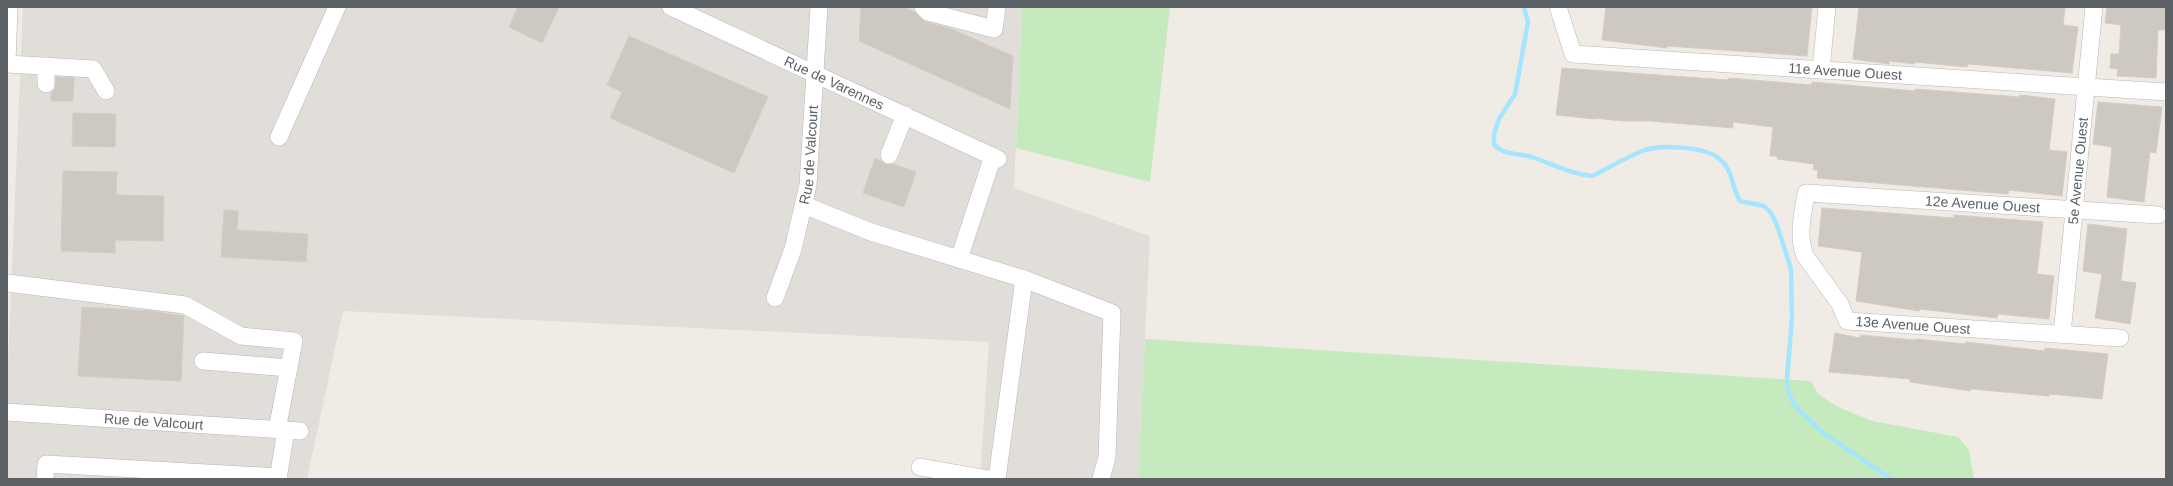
<svg xmlns="http://www.w3.org/2000/svg" width="2173" height="486" viewBox="0 0 2173 486" font-family="Helvetica,sans-serif">
  <style>
    .industrial { fill: #e1ddd8 }
    .green { fill: #c4eabe }
    .lines { fill: none; stroke-linecap: round; stroke-linejoin: round }
    .stream { stroke: #a5e5ff; stroke-width: 4.5 }
    .building { fill: #cec8c3; stroke: #d6ccc1 }
    .minor-casing { stroke: #b5b8bc; stroke-width: 18 }
    .minor { stroke: #fff; stroke-width: 17 }
    .labels { text-anchor: middle; stroke-width: 3.5; stroke-linejoin: round; paint-order: stroke }
    .street-label { font-size: 14px; fill: #5c6266; stroke: #fff }
  </style>
  <rect width="100%" height="100%" fill="#f0ebe4"/>
  <!-- industrial -->
  <path class="industrial" d="M23,7h999l-8,181 136,48 -12,243h-158l9,-137 -646,-31 -36,168h-300v-92z"/>
  <!-- green -->
  <g class="green">
    <path d="M1022,7h148l-20,175 -134,-34z"/>
    <path d="M1145,339l666,42 7,13 20,13 34,14 86,16 11,13 5,29h-836z"/>
  </g>
  <g class="lines">
    <!-- stream -->
    <path class="stream" d="M1524,7l4,15 -13,72 -16,25 -5,15v11c12,11 24,8 38,12 20,7 39,17 60,19 16,-8 33,-18 50,-25 18,-7 64,-5 79,9 12,11 11,28 19,41l24,5 7,7 6,12 14,44 1,48 -5,62 1,13 7,14 27,26 69,47"/>
  </g>
  <!-- building -->
  <g class="building">
    <path d="M518,7h41l-17,36 -33,-16z"/>
    <path d="M861,7h42l12,5 10,10 24,6 64,28 -3,53 -151,-68z"/>
    <path d="M1606,7h206l-5,49 -140,-10v2l-65,-8z"/>
    <path d="M1859,7h206l-2,18 15,2 -6,46 -104,-9 -1,3 -52,-5v2l-26,-3v3l-36,-5z"/>
    <path d="M2107,7h59v23h-8l-2,48 -39,-2 1,-7 -8,-1 1,-14h8l2,-29 -16,-2z"/>
    <path d="M629,36l139,61 -34,76 -124,-55 12,-26 -15,-7z"/>
    <path d="M1562,68l166,12 1,-2 83,7v-3l103,9v-2l104,8 1,-2 35,4 -6,51 18,2 -5,44 -53,-6 -1,4 -191,-16 1,-8h-5l1,-6 -37,-5v-3h-7l3,-29 -40,-5v6l-82,-7h-29l-27,-3v1l-39,-4z"/>
    <path d="M56,77l18,1 -1,23h-22v-8l4,-4z"/>
    <path d="M2098,102l64,5 -6,46 -6,-1 -6,50 -37,-5 5,-50 -19,-3z"/>
    <path d="M73,113l43,1 -1,33 -43,-1z"/>
    <path d="M875,158l11,6h7l23,8 -12,35 -41,-14z"/>
    <path d="M63,171l54,1 -1,23 48,1 -1,45 -48,-1v13l-54,-2z"/>
    <path d="M1822,208l132,10v-3l89,7 -6,52 17,2 -5,43 -51,-5 -1,4 -77,-9 -1,2 -63,-10 6,-49 -44,-6z"/>
    <path d="M224,210l14,1 -1,19 71,4 -2,28 -85,-5z"/>
    <path d="M2088,224l39,5 -6,52 15,2 -6,41 -35,-6 7,-44 -19,-3z"/>
    <path d="M82,307l69,4 33,5 -3,65 -103,-5z"/>
    <path d="M1835,333l25,5v-3l55,5 1,-1 49,5 1,-2 79,9v-3l63,6 -6,45 -52,-5 -1,2 -78,-7 -1,2 -60,-9v-3l-81,-7z"/>
  </g>
  <g class="lines">
    <!-- minor casing -->
    <g class="minor-casing">
      <g id="minor">
        <path id="s1" d="M671,7l327,152"/>
        <path d="M923,7l5,5 66,17 3,-22"/>
        <path id="s2" d="M1558,7l15,47 593,38"/>
        <path d="M7,63l2,-56"/>
        <path d="M7,64l86,5 13,22"/>
        <path d="M1821,70l6,-63"/>
        <path d="M46,84v-18"/>
        <path d="M279,137l58,-130"/>
        <path d="M889,155l16,-40"/>
        <path d="M804,205l67,27 153,47 88,34 -5,144 -6,22"/>
        <path d="M959,259l34,-103"/>
        <path d="M7,283l178,22 56,31 53,5 -17,89"/>
        <path id="s3" d="M775,298l18,-49 15,-64 11,-178"/>
        <path id="s4" d="M2062,334l32,-327"/>
        <path id="s5" d="M2120,338l-273,-17 -7,-17 -35,-48c-8,-20 -2,-42 1,-63l352,22"/>
        <path d="M203,361l86,7"/>
        <path id="s6" d="M7,412l293,19"/>
        <path d="M920,467l69,12"/>
        <path d="M45,479l1,-15 233,13"/>
        <path d="M278,479l8,-49"/>
        <path d="M997,479l27,-200"/>
      </g>
    </g>
    <!-- minor -->
    <use href="#minor" class="minor"/>
  </g>
  <g class="labels">
    <!-- street labels -->
    <g class="street-label">
      <text dy="5" stroke="none"><textPath href="#s2" startOffset="322">11e Avenue Ouest</textPath></text>
      <text dy="5" stroke="none"><textPath href="#s1" startOffset="180">Rue de Varennes</textPath></text>
      <text dy="5" stroke="none"><textPath href="#s3" startOffset="148">Rue de Valcourt</textPath></text>
      <text dy="5" stroke="none"><textPath href="#s4" startOffset="164">5e Avenue Ouest</textPath></text>
      <text dy="5" stroke="none"><textPath href="#s5" startOffset="592">12e Avenue Ouest</textPath></text>
      <text transform="translate(1913 325) rotate(4)" y="5">13e Avenue Ouest</text>
      <text dy="5" stroke="none"><textPath href="#s6" startOffset="147">Rue de Valcourt</textPath></text>
    </g>
  </g>
  <!-- border -->
  <rect width="2173" height="486" fill="none" stroke="#5c6266" stroke-width="16"/>
</svg>
